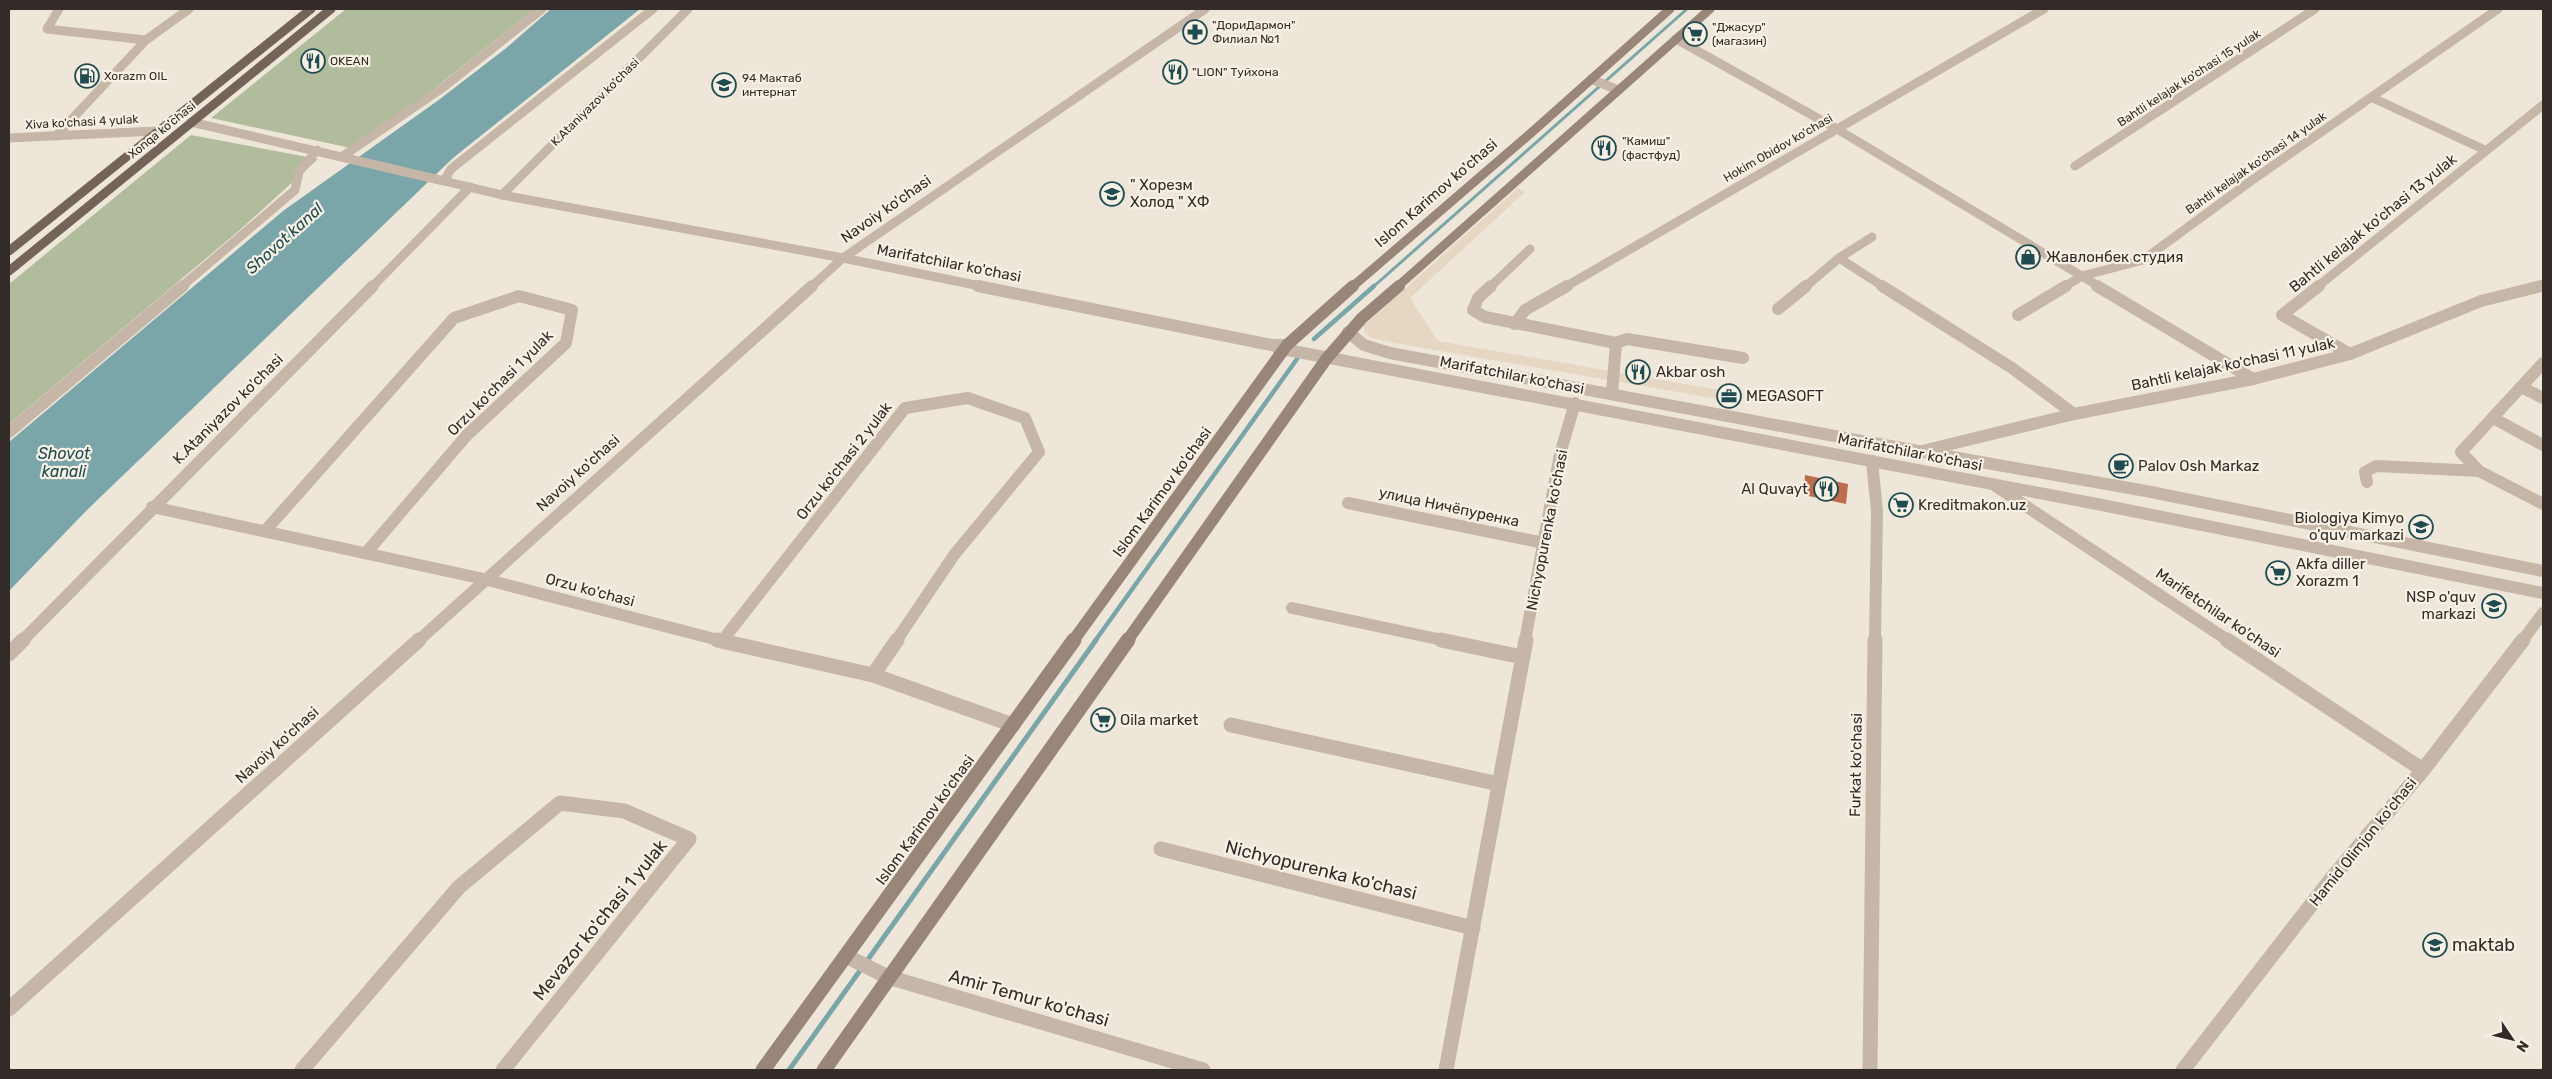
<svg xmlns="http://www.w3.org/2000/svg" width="2552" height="1079" viewBox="0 0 2552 1079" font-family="Rubik,sans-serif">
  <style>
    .green { fill: #b0bc9b }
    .plaza { fill: #e6d7c2 }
    .water { fill: #7ba6a9 }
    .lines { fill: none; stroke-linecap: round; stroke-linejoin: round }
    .stream-far2 { stroke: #7ba6a9; stroke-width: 3 }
    .stream-far1 { stroke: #7ba6a9; stroke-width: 4.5 }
    .stream { stroke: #7ba6a9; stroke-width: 5 }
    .building { fill: #bc6b4b }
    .pedestrian-far1 { stroke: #c6b6a7; stroke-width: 9 }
    .pedestrian { stroke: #c6b6a7; stroke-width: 12 }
    .minor-far2 { stroke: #c6b6a7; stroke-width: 9 }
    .minor-far1 { stroke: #c6b6a7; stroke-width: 12 }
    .minor { stroke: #c6b6a7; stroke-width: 15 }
    .tertiary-far2 { stroke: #c6b6a7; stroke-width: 9 }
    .tertiary-far1 { stroke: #c6b6a7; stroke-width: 12 }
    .tertiary { stroke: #c6b6a7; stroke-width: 15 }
    .secondary-far2 { stroke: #998679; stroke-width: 9 }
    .secondary-far1 { stroke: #998679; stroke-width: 12 }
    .secondary { stroke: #998679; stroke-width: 15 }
    .primary { stroke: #746359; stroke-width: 9 }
    .labels { text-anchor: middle; stroke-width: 4.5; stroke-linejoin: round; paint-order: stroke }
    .far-poi-label { font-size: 12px; fill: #332b27; stroke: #f7f0e5; text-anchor: start }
    .far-street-label { font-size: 12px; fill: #332b27; stroke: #f7f0e5 }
    .poi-label { font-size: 15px; fill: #332b27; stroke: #f7f0e5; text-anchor: start }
    .street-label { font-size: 15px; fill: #332b27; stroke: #f7f0e5 }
    .water-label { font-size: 16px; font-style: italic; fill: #204c51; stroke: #f7f0e5 }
    .near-street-label { font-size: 18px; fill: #332b27; stroke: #f7f0e5 }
    .near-poi-label { font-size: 18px; fill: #332b27; stroke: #f7f0e5; text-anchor: start }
  </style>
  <rect width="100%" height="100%" fill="#efe6da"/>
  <!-- green -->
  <g class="green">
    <path d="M346,9h189l-127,100 -57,39 -140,-30z"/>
    <path d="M191,135l127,24 -77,70 -232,195v-140z"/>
  </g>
  <!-- plaza -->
  <path class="plaza" d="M1518,188l7,4 -115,106 28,43 298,52v9l-342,-59 -23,-5 -6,-5 -2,-7z"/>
  <!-- water -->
  <path class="water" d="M551,9h89l-187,149 -367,353 -77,80v-149l274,-231 157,-112 65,-50z"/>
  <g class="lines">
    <!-- stream-far2 -->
    <path class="stream-far2" d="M1373,287l314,-278"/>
    <!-- stream-far1 -->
    <g class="stream-far1">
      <path d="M1314,339l60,-53"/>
      <path d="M1095,641l202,-282"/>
    </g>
    <!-- stream -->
    <path class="stream" d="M789,1070l307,-430"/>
  </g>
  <!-- building -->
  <path class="building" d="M1805,475l43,9 -2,20 -42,-9z"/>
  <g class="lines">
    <!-- pedestrian-far1 -->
    <g class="pedestrian-far1">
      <path d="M191,122l253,59 7,-12 202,-160"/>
      <path d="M343,156l102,-70 97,-77"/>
      <path d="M181,287l114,-97 4,-18 18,-22"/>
    </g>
    <!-- pedestrian -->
    <path class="pedestrian" d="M9,432l174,-146"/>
    <!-- minor-far2 -->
    <g class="minor-far2">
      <path d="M59,9l-12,20 99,11"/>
      <path d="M1676,39l161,90 263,158"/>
      <path d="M1591,79l27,11"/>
      <path d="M2373,98l112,52"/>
      <path d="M56,136l90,-96 43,-31"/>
      <path d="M9,138l148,-7"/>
      <path d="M2075,166l240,-157"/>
      <path d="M444,181l58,14 341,63 362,-249"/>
      <path d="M502,195l186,-186"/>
      <path d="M1839,258l45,29"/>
      <path d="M372,287l98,-100"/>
      <path d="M1490,287l40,-38"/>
      <path d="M1565,287l479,-278"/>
      <path d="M1805,287l34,-29 33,-21"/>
      <path d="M2064,287l18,-11 61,-16 105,-77 250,-174"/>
      <path d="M2317,287l226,-182"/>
      <path d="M2536,287l7,-2"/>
    </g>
    <!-- minor-far1 -->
    <g class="minor-far1">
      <path d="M1491,286l-13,12 -5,12 12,7 131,26 -4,50"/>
      <path d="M1882,286l130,82 62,46"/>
      <path d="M2097,286l156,93"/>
      <path d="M2319,286l-37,29 68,39"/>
      <path d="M1778,309l28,-23"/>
      <path d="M2018,315l48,-29"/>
      <path d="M1515,324l10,-14 42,-24"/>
      <path d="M1616,343l11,-4 116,19"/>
      <path d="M2543,363l-82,89 18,19 64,33"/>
      <path d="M2521,387l22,11"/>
      <path d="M2493,418l50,27"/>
      <path d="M1922,451l152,-37 179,-35 97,-25 131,-53 60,-15"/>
      <path d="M1872,461l5,50 -2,130"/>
      <path d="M2367,482l-2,-10 11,-6 103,5"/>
      <path d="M1994,485l235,156"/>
      <path d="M1348,503l196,40"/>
      <path d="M152,507l332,72 238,62"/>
      <path d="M265,531l189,-213 65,-22 53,14 -6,33 -99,92 -101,118"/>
      <path d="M1292,608l155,33"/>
      <path d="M22,641l351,-355"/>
      <path d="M722,641l183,-233 63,-10 57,20 14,34 -85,103 -58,86"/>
      <path d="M1525,641l35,-187 15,-51"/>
      <path d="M2522,641l21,-28"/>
    </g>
    <!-- minor -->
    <g class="minor">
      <path d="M717,640l156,35 140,50"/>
      <path d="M1441,640l81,17"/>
      <path d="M2227,640l196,130"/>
      <path d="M9,654l14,-14"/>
      <path d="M873,675l24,-35"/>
      <path d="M1231,725l268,59"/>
      <path d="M1161,849l312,79"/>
      <path d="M302,1070l157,-183 101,-84 64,8 65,28 -186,231"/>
      <path d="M1446,1070l80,-430"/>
      <path d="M1870,1070l5,-430"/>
      <path d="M2183,1070l149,-192 91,-108 100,-130"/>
    </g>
    <!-- tertiary-far2 -->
    <path class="tertiary-far2" d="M811,287l32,-29 142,29"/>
    <!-- tertiary-far1 -->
    <g class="tertiary-far1">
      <path d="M978,286l293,59h16"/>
      <path d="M1348,332l16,13 26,8 466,87 290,51 397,80"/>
      <path d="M1277,348l820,156 446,89"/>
      <path d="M418,641l394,-355"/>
    </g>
    <!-- tertiary -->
    <g class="tertiary">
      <path d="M846,956l42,21 315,93"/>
      <path d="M9,1009l410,-369"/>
    </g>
    <!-- secondary-far2 -->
    <g class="secondary-far2">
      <path d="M1352,287l179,-154 139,-124"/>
      <path d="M1397,287l313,-278"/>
    </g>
    <!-- secondary-far1 -->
    <g class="secondary-far1">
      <path d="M1073,641l214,-296 66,-59"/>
      <path d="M1127,641l200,-283 35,-40 37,-32"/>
    </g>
    <!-- secondary -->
    <g class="secondary">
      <path d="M763,1070l311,-430"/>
      <path d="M824,1070l304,-430"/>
    </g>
    <!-- primary -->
    <g class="primary">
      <path d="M9,251l302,-242"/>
      <path d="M9,271l322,-262"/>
    </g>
  </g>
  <!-- icons -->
  <defs>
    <g id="pharmacy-ring" transform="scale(1.25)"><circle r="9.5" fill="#f7f0e5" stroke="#204c51" stroke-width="1.5"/><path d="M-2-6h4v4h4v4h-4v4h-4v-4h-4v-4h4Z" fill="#204c51"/></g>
    <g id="supermarket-ring" transform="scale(1.25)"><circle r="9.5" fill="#f7f0e5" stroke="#204c51" stroke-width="1.5"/><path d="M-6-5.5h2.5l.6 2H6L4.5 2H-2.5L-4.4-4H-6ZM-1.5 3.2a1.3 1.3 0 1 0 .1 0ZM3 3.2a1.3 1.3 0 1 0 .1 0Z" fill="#204c51"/></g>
    <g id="restaurant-ring" transform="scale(1.25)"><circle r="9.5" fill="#f7f0e5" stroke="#204c51" stroke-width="1.5"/><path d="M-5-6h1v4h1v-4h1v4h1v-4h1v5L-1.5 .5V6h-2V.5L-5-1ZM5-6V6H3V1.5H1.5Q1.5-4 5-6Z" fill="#204c51"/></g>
    <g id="fuel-ring" transform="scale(1.25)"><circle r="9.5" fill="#f7f0e5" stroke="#204c51" stroke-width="1.5"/><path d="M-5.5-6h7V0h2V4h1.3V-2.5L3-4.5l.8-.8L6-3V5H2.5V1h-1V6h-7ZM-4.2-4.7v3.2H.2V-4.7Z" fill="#204c51"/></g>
    <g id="school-ring" transform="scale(1.25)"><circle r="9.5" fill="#f7f0e5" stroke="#204c51" stroke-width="1.5"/><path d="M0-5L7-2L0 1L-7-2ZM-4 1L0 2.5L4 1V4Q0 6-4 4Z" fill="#204c51"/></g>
    <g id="shop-ring" transform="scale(1.25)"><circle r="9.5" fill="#f7f0e5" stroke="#204c51" stroke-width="1.5"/><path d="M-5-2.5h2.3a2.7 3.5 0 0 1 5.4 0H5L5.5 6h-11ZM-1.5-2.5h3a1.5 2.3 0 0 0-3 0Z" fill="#204c51"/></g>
    <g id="office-ring" transform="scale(1.25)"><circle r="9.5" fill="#f7f0e5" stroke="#204c51" stroke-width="1.5"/><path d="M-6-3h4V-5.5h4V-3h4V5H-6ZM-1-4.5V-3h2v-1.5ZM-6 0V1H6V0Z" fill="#204c51"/></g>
    <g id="cafe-ring" transform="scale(1.25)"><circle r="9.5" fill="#f7f0e5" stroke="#204c51" stroke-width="1.5"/><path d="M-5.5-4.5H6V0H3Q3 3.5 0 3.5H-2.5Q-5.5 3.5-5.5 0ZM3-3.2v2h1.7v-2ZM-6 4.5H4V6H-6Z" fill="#204c51"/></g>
    <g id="university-ring" transform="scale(1.25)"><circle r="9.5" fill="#f7f0e5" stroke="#204c51" stroke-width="1.5"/><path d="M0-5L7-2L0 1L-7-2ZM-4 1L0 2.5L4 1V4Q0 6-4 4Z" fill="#204c51"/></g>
  </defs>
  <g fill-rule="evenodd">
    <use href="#pharmacy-ring" x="1195" y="32"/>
    <use href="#supermarket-ring" x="1695" y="34"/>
    <use href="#restaurant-ring" x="313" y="61"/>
    <use href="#restaurant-ring" x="1175" y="72"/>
    <use href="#fuel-ring" x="87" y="76"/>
    <use href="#school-ring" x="724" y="85"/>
    <use href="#restaurant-ring" x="1604" y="148"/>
    <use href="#school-ring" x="1112" y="194"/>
    <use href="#shop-ring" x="2028" y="257"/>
    <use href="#restaurant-ring" x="1638" y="372"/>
    <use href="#office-ring" x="1729" y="396"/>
    <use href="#cafe-ring" x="2121" y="466"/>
    <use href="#restaurant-ring" x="1826" y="489"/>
    <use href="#supermarket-ring" x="1901" y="505"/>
    <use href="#university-ring" x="2421" y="527"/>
    <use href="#supermarket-ring" x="2278" y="573"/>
    <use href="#university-ring" x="2494" y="606"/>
    <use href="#supermarket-ring" x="1103" y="720"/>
    <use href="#school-ring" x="2435" y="945"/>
  </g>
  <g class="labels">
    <!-- far-poi labels -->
    <g class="far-poi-label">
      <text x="1212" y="29">"ДориДармон"<tspan x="1212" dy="14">Филиал №1</tspan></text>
      <text x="1712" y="31">"Джасур"<tspan x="1712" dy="14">(магазин)</tspan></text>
      <text x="330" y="65">OKEAN</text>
      <text x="1192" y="76">"LION" Туйхона</text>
      <text x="104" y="80">Xorazm OIL</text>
      <text x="742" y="82">94 Мактаб<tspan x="742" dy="14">интернат</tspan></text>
      <text x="1622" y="145">"Камиш"<tspan x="1622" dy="14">(фастфуд)</tspan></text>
    </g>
    <!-- far-street labels -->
    <g class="far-street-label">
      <text transform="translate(2189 78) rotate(-33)" y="4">Bahtli kelajak ko'chasi 15 yulak</text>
      <text transform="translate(595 102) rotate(-45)" y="4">K.Ataniyazov ko'chasi</text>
      <text transform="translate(82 122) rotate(-3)" y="4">Xiva ko'chasi 4 yulak</text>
      <text transform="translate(162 130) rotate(-39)" y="4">Xonqa ko'chasi</text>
      <text transform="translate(1778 148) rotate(-30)" y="4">Hokim Obidov ko'chasi</text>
      <text transform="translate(2256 163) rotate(-35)" y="4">Bahtli kelajak ko'chasi 14 yulak</text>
    </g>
    <!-- poi labels -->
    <g class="poi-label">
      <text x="1130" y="190">" Хорезм<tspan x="1130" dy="17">Холод " ХФ</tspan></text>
      <text x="2046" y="262">Жавлонбек студия</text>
      <text x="1656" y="377">Akbar osh</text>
      <text x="1746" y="401">MEGASOFT</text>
      <text x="2138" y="471">Palov Osh Markaz</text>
      <text x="1808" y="494" text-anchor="end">Al Quvayt</text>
      <text x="1918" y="510">Kreditmakon.uz</text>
      <text x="2404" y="523" text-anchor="end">Biologiya Kimyo<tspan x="2404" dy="17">o'quv markazi</tspan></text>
      <text x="2296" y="569">Akfa diller<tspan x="2296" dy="17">Xorazm 1</tspan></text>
      <text x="2476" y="602" text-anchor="end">NSP o'quv<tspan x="2476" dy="17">markazi</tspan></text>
      <text x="1120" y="725">Oila market</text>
    </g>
    <!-- street labels -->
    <g class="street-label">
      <text transform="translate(1436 193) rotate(-41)" y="5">Islom Karimov ko'chasi</text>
      <text transform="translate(886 209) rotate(-35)" y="5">Navoiy ko'chasi</text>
      <text transform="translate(2373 223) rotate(-39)" y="5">Bahtli kelajak ko'chasi 13 yulak</text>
      <text transform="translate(949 263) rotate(11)" y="5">Marifatchilar ko'chasi</text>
      <text transform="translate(2233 364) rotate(-12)" y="5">Bahtli kelajak ko'chasi 11 yulak</text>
      <text transform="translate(1512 375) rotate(11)" y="5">Marifatchilar ko'chasi</text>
      <text transform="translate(500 383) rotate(-45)" y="5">Orzu ko'chasi 1 yulak</text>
      <text transform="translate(228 409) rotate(-45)" y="5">K.Ataniyazov ko'chasi</text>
      <text transform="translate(1910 452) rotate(11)" y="5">Marifatchilar ko'chasi</text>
      <text transform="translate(844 461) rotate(-52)" y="5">Orzu ko'chasi 2 yulak</text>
      <text transform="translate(578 473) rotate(-42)" y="5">Navoiy ko'chasi</text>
      <text transform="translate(1162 492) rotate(-54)" y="5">Islom Karimov ko'chasi</text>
      <text transform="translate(1449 507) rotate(12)" y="5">улица Ничёпуренка</text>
      <text transform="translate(1547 530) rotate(-79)" y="5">Nichyopurenka ko'chasi</text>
      <text transform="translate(590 590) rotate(15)" y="5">Orzu ko'chasi</text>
      <text transform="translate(2218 613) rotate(34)" y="5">Marifetchilar ko'chasi</text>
      <text transform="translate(277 745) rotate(-42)" y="5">Navoiy ko'chasi</text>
      <text transform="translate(1856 765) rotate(-89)" y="5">Furkat ko'chasi</text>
      <text transform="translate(925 820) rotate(-54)" y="5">Islom Karimov ko'chasi</text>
      <text transform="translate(2363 842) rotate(-51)" y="5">Hamid Olimjon ko'chasi</text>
    </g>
    <!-- water labels -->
    <g class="water-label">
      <text transform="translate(284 238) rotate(-42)" y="6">Shovot kanal</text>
      <text x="64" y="459">Shovot<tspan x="64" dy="18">kanali</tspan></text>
    </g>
    <!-- near-street labels -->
    <g class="near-street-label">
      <text transform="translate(1321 870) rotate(14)" y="6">Nichyopurenka ko'chasi</text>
      <text transform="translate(600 920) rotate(-51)" y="6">Mevazor ko'chasi 1 yulak</text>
      <text transform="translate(1029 998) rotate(16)" y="6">Amir Temur ko'chasi</text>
    </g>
    <!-- near-poi labels -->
    <g class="near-poi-label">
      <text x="2452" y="951">maktab</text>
    </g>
  </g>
  <!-- border -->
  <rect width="2552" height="1079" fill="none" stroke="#332b27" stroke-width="20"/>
  <!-- north arrow -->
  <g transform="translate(2512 1039) rotate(125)" stroke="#f7f0e5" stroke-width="4" paint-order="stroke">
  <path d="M0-4L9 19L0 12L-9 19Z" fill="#332b27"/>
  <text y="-8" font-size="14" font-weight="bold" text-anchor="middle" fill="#332b27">N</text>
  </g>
</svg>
